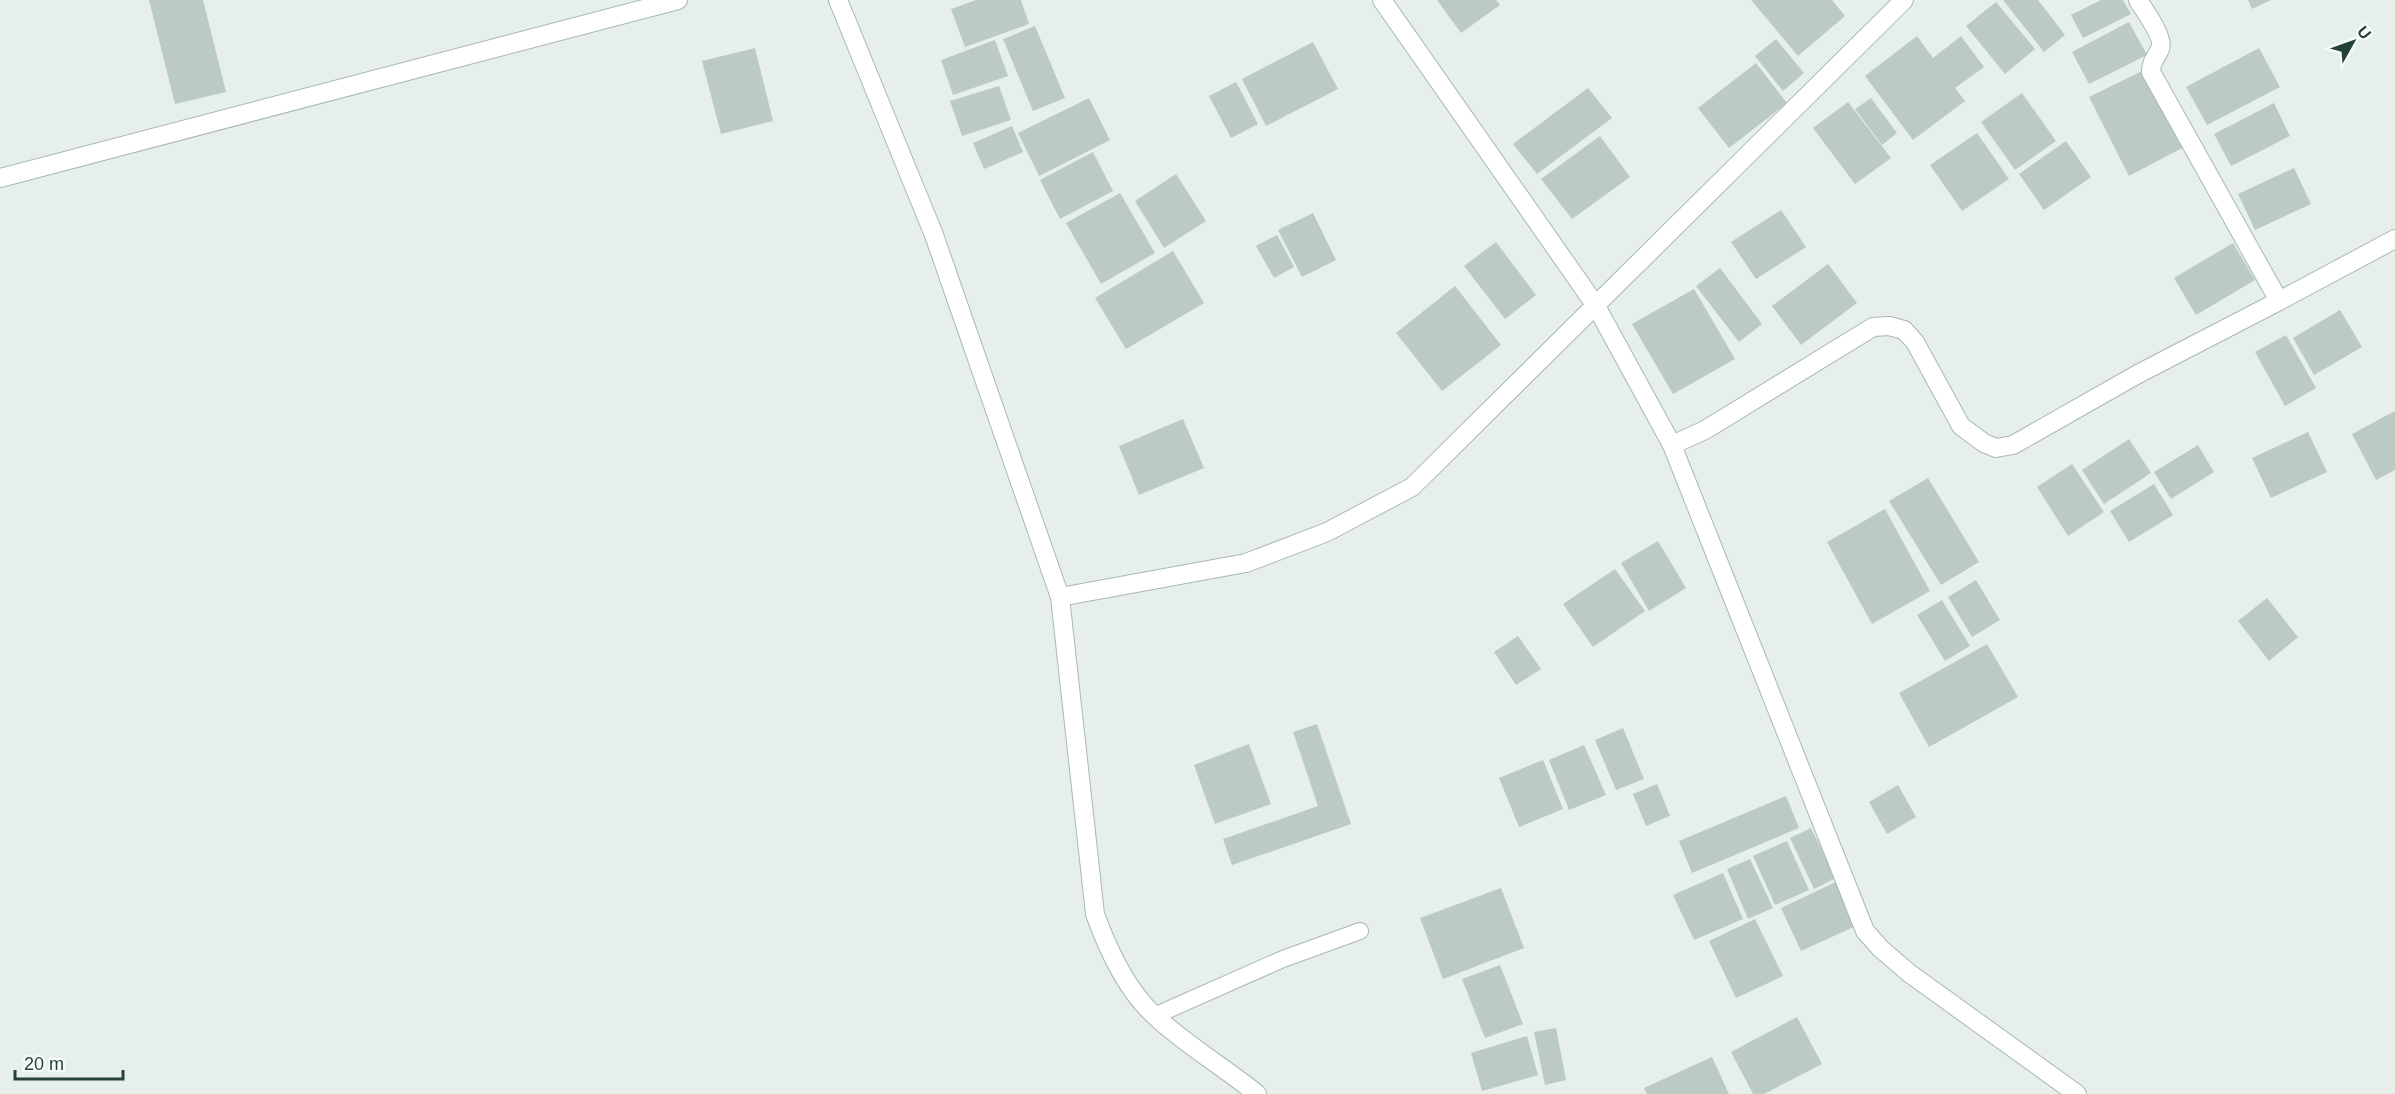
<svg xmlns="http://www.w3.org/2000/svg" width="2395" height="1094" viewBox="0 0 2395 1094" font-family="Helvetica,sans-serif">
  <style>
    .building { fill: #bbcac4 }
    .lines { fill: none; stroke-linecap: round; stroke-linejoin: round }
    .service-casing { stroke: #a8b8b2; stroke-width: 18 }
    .minor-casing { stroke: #a8b8b2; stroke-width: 20 }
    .service { stroke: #fff; stroke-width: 16 }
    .minor { stroke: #fff; stroke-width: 18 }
  </style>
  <rect width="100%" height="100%" fill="#e6efeb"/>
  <!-- building -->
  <g class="building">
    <path d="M149,0h54l23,92 -51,12z"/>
    <path d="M976,0h45l8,24 -64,23 -14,-38z"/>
    <path d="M1437,0h59l4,5 -39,28z"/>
    <path d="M1751,0h81l13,16 -47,40z"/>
    <path d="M2003,0h35l27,35 -21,17z"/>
    <path d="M2101,0h22l8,14 -48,24 -12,-23z"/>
    <path d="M2248,0h23l-19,9z"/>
    <path d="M1996,2l39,47 -30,25 -39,-48z"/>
    <path d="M2129,22l18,33 -58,29 -17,-32z"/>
    <path d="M1035,26l30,72 -32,13 -30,-72z"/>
    <path d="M1917,36l16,22 28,-22 23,31 -29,21 10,13 -52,39 -48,-64z"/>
    <path d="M1776,39l28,34 -21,18 -28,-35z"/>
    <path d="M995,40l13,36 -55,19 -12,-35z"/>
    <path d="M1313,42l25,47 -72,37 -24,-47z"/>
    <path d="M755,48l18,73 -52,13 -19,-73z"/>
    <path d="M2259,48l21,39 -73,38 -21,-38z"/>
    <path d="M1756,63l31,40 -58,45 -31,-40z"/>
    <path d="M2142,71l40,77 -53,28 -40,-79z"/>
    <path d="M1236,82l22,42 -27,14 -22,-42z"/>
    <path d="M999,86l12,34 -49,16 -12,-35z"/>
    <path d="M1588,88l24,30 -75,56 -24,-30z"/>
    <path d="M2022,93l34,48 -41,29 -34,-48z"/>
    <path d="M1089,98l21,42 -71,36 -21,-43z"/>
    <path d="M1871,98l26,35 -15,12 -27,-36z"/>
    <path d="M1848,102l43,56 -36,26 -42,-56z"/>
    <path d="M2274,103l16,33 -59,30 -17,-32z"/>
    <path d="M1012,126l11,26 -39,17 -11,-26z"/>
    <path d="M1977,133l32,46 -47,32 -32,-46z"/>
    <path d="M1600,136l30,41 -58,42 -31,-40z"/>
    <path d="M2066,141l25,36 -47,33 -25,-36z"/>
    <path d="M1093,152l20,39 -53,28 -20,-39z"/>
    <path d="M2294,168l17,36 -56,26 -17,-36z"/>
    <path d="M1176,174l30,47 -42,27 -29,-47z"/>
    <path d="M1120,193l35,60 -54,31 -35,-61z"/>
    <path d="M1781,210l25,37 -50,32 -25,-37z"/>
    <path d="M1313,213l23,47 -34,17 -24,-47z"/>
    <path d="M1277,235l17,32 -20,11 -18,-32z"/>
    <path d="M1496,242l40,53 -31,24 -41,-53z"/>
    <path d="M2233,243l22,37 -59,35 -22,-37z"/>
    <path d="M1173,251l31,52 -78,46 -31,-51z"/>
    <path d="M1828,264l29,39 -56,42 -29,-39z"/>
    <path d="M1720,268l42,56 -23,18 -43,-56z"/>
    <path d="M1455,286l46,59 -59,46 -46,-58z"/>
    <path d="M1694,289l41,70 -62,35 -41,-70z"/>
    <path d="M2340,310l22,37 -48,28 -21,-37z"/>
    <path d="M2286,335l30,53 -31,18 -30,-54z"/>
    <path d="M2395,411v59l-19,10 -24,-46z"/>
    <path d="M1183,419l21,49 -65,27 -20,-49z"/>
    <path d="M2308,432l19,40 -56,26 -19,-40z"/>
    <path d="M2129,439l22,34 -47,31 -22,-34z"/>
    <path d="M2198,445l16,27 -43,27 -17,-27z"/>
    <path d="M2072,464l32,48 -36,24 -31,-49z"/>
    <path d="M1928,478l51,84 -38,23 -52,-84z"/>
    <path d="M2154,484l19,31 -44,27 -19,-31z"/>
    <path d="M1885,509l45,82 -58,33 -45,-82z"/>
    <path d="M1658,541l28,47 -37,23 -28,-48z"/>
    <path d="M1615,569l30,42 -52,36 -30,-43z"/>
    <path d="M1976,580l24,40 -28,17 -24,-40z"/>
    <path d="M2267,598l31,39 -29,24 -31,-40z"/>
    <path d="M1942,600l28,46 -25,15 -28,-46z"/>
    <path d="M1518,636l23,33 -25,16 -22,-33z"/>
    <path d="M1987,644l31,53 -89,50 -30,-54z"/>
    <path d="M1317,724l34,100 -119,41 -9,-26 95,-33 -25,-74z"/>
    <path d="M1623,728l21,51 -28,11 -21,-50z"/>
    <path d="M1249,744l22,60 -56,20 -21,-59z"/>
    <path d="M1584,745l22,50 -37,15 -20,-50z"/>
    <path d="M1543,760l20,49 -44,18 -20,-49z"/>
    <path d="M1657,784l13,32 -24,10 -13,-32z"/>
    <path d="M1898,785l18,32 -29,17 -18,-32z"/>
    <path d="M1786,796l13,32 -107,45 -13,-32z"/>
    <path d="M1811,828l25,50 -22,11 -24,-51z"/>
    <path d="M1787,841l22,49 -34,15 -22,-49z"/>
    <path d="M1750,859l23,49 -25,11 -21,-50z"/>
    <path d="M1723,873l20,46 -49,21 -21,-45z"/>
    <path d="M1838,881l20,44 -57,26 -20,-43z"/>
    <path d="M1501,888l23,60 -81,31 -23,-61z"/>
    <path d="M1755,919l28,57 -47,22 -27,-57z"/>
    <path d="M1500,965l23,59 -38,14 -23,-59z"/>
    <path d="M1797,1017l25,47 -58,30h-11l-22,-42z"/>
    <path d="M1556,1028l10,52 -21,5 -11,-53z"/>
    <path d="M1527,1036l11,39 -56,16 -11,-38z"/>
    <path d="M1712,1057l17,37h-82l-3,-6z"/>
  </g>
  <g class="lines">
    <!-- service casing -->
    <g class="service-casing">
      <path id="service" d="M1154,1016l129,-57 77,-28"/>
    </g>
    <!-- minor casing -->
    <g class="minor-casing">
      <g id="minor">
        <path d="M838,0l96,235 126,362 35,317c13,36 31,76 60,102 31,29 69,51 102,78"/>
        <path d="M1382,0l214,306 76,139 193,486 16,18 28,24 168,121"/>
        <path d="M2138,0c6,10 27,38 22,49 -4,9 -9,12 -9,23l128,229 116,-62"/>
        <path d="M0,178l678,-178"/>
        <path d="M1672,445l33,-15 168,-103 16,-1 15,4 11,12 46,84 23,17 12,5 17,-3 125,-71 141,-73"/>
        <path d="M1060,597l186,-34 81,-31 85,-45 492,-487"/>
      </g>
    </g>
    <!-- service -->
    <use href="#service" class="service"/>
    <!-- minor -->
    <use href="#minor" class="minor"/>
  </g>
  <!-- north arrow -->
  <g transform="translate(2353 42) rotate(50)" stroke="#f7fbf9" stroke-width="4.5" paint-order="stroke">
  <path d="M0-4.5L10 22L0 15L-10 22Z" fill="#24423a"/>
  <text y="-9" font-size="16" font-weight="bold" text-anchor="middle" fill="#24423a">U</text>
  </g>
  <!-- scale -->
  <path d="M15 1070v9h108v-9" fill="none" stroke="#24423a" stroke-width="3"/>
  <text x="24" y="1070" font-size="18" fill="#24423a" stroke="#f7fbf9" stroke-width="4.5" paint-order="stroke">20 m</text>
</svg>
